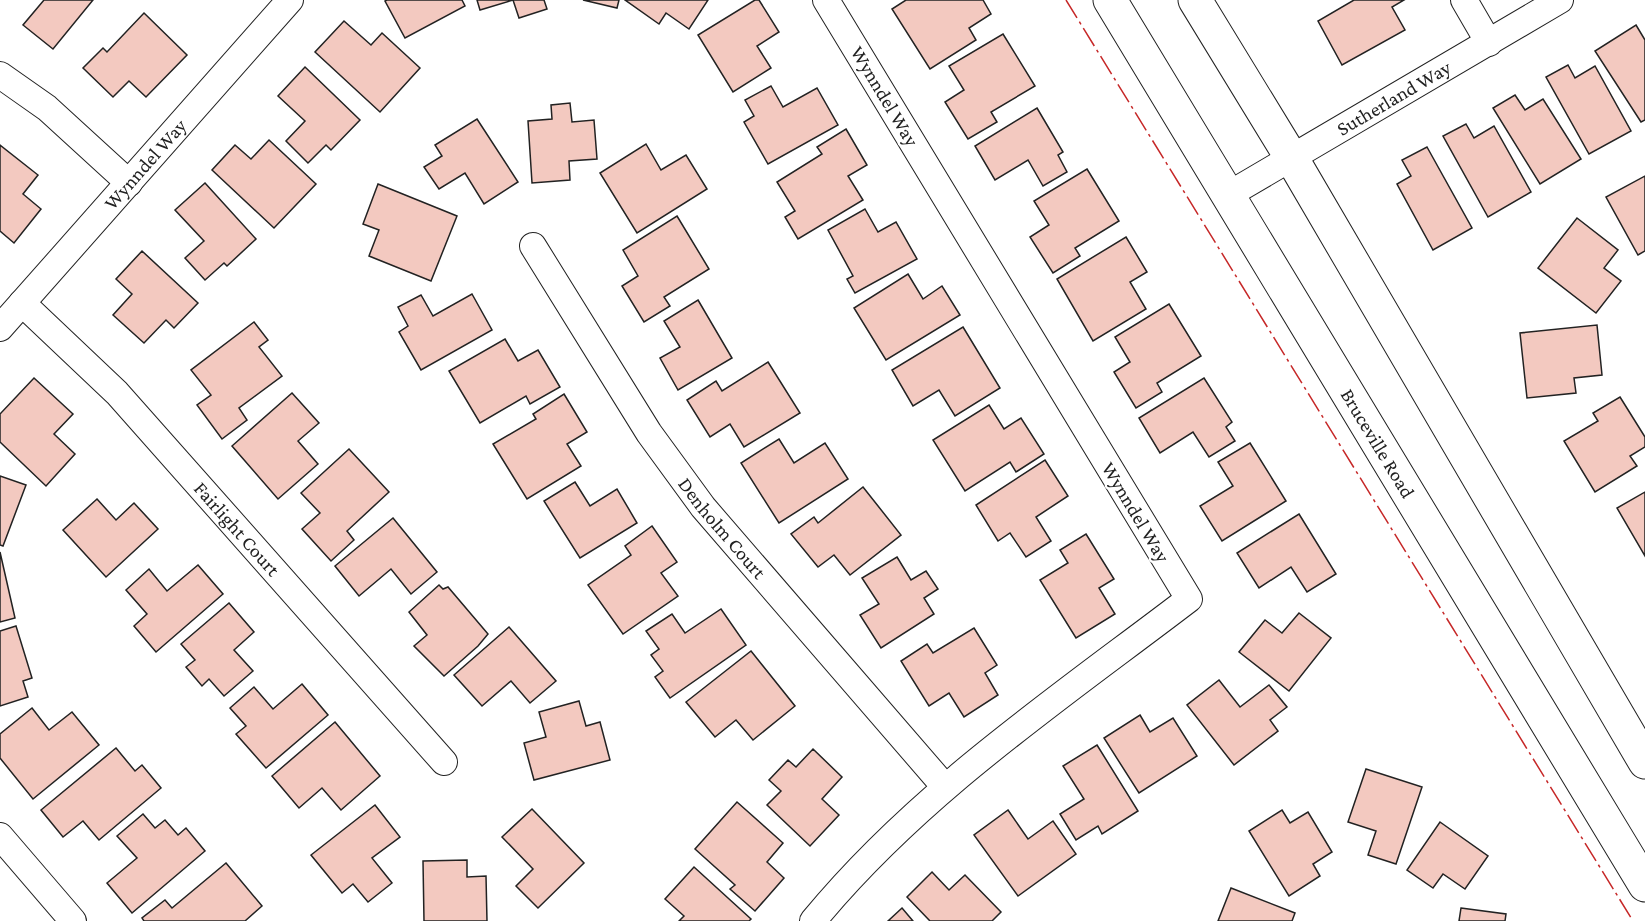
<svg xmlns="http://www.w3.org/2000/svg" width="1645" height="921" viewBox="0 0 1645 921" font-family="'Crimson Pro',serif">
  <style>
    .building { fill: #f3c9c0; stroke: #222; stroke-width: 1.5 }
    .lines { fill: none; stroke-linecap: round; stroke-linejoin: round }
    .street-casing { stroke: #222; stroke-width: 28 }
    .secondary-casing { stroke: #222; stroke-width: 35 }
    .street { stroke: #fff; stroke-width: 26 }
    .secondary { stroke: #fff; stroke-width: 33 }
    .power { stroke: #c62828; stroke-width: 1.5; stroke-dasharray: 21 4.5 3 4.5; stroke-linecap: butt }
    .labels { text-anchor: middle; stroke-width: 4.5; stroke-linejoin: round; paint-order: stroke }
    .street-label { font-size: 20px; fill: #222; stroke: #fff }
  </style>
  <rect width="100%" height="100%" fill="#fff"/>
  <!-- building -->
  <g class="building">
    <path d="M44,0h49l-40,49 -30,-24z"/>
    <path d="M387,0h75l3,6 -60,32 -20,-37z"/>
    <path d="M477,0h67l3,9 -28,9 -6,-18 -33,10z"/>
    <path d="M583,0h36l-2,8z"/>
    <path d="M625,0h83l-19,29 -23,-16 -7,11z"/>
    <path d="M755,0h4l20,32 -22,14 14,22 -38,24 -35,-57z"/>
    <path d="M906,0h77l8,14 -22,14 7,12 -46,29 -38,-60z"/>
    <path d="M1354,0h50l-12,7 13,23 -63,35 -24,-44z"/>
    <path d="M144,13l43,42 -41,42 -17,-16 -16,16 -30,-29 20,-20 4,4z"/>
    <path d="M344,21l27,24 11,-12 38,35 -40,44 -65,-60z"/>
    <path d="M1636,25l9,15v80l-4,2 -46,-71z"/>
    <path d="M1003,34l32,52 -44,26 6,10 -29,17 -23,-37 19,-12 -15,-24z"/>
    <path d="M1568,65l7,13 20,-12 36,65 -42,23 -43,-77z"/>
    <path d="M305,67l55,53 -29,30 -5,-5 -18,18 -22,-22 19,-20 -27,-25z"/>
    <path d="M771,86l12,21 34,-19 21,37 -70,39 -24,-42 10,-6 -9,-16z"/>
    <path d="M1515,95l10,15 18,-11 38,60 -41,25 -47,-76z"/>
    <path d="M570,103l2,19 22,-2 3,39 -28,2 1,19 -38,3 -4,-62 24,-2 -1,-14z"/>
    <path d="M1037,108l26,44 -5,3 9,17 -24,14 -15,-26 -33,20 -20,-34z"/>
    <path d="M477,119l41,63 -34,22 -19,-31 -26,16 -15,-22 18,-11 -7,-11z"/>
    <path d="M1466,124l8,14 20,-12 37,66 -43,25 -45,-81z"/>
    <path d="M846,129l21,36 -19,11 15,24 -65,39 -13,-22 10,-6 -18,-29 45,-28 -5,-7z"/>
    <path d="M269,140l47,44 -42,44 -62,-58 23,-25 16,14z"/>
    <path d="M646,144l15,26 25,-15 21,34 -70,44 -37,-60z"/>
    <path d="M0,145l38,30 -15,19 18,15 -27,34 -14,-12z"/>
    <path d="M1427,147l45,81 -39,22 -36,-66 14,-8 -9,-16z"/>
    <path d="M1087,169l32,52 -44,27 5,8 -27,17 -23,-36 19,-12 -15,-24z"/>
    <path d="M1645,176v75l-7,4 -32,-58z"/>
    <path d="M205,183l51,56 -29,27 -3,-3 -19,17 -20,-22 19,-17 -29,-31z"/>
    <path d="M378,184l79,32 -26,65 -62,-25 10,-26 -16,-6z"/>
    <path d="M865,209l13,23 18,-10 21,37 -62,34 -8,-14 6,-3 -25,-46z"/>
    <path d="M677,216l32,53 -45,28 6,9 -26,16 -22,-36 16,-10 -15,-26z"/>
    <path d="M1577,218l41,32 -14,18 17,13 -25,32 -58,-45z"/>
    <path d="M1126,237l21,35 -17,10 16,27 -53,32 -36,-62z"/>
    <path d="M142,251l56,52 -24,25 -8,-8 -22,23 -31,-28 19,-21 -16,-15z"/>
    <path d="M908,274l15,25 19,-13 18,29 -74,45 -32,-52z"/>
    <path d="M472,294l20,36 -71,40 -22,-38 9,-6 -10,-19 23,-12 12,21z"/>
    <path d="M698,300l34,58 -54,32 -18,-32 20,-11 -16,-26z"/>
    <path d="M1169,304l32,52 -44,27 5,9 -26,16 -22,-36 16,-10 -15,-25z"/>
    <path d="M254,322l14,18 -9,7 23,29 -43,32 8,12 -25,19 -25,-34 14,-10 -20,-25z"/>
    <path d="M1597,325l5,50 -28,3 2,15 -49,5 -7,-65z"/>
    <path d="M963,327l37,61 -45,28 -16,-26 -26,16 -21,-36z"/>
    <path d="M505,339l13,22 20,-11 22,37 -30,17 -4,-8 -46,27 -31,-52z"/>
    <path d="M768,362l32,51 -56,34 -14,-23 -20,13 -23,-37 29,-19 6,10z"/>
    <path d="M34,378l39,36 -19,20 21,20 -29,32 -46,-44v-28z"/>
    <path d="M1204,378l28,44 -6,5 9,14 -26,16 -16,-25 -33,21 -21,-35z"/>
    <path d="M292,393l27,30 -21,18 20,23 -40,35 -46,-53z"/>
    <path d="M564,394l23,38 -20,12 14,22 -54,33 -34,-55 43,-25 -3,-5z"/>
    <path d="M1620,397l25,40v10l-15,9 7,10 -42,26 -31,-51 34,-20 -5,-8z"/>
    <path d="M989,405l15,24 17,-11 23,36 -28,18 -6,-10 -45,29 -32,-51z"/>
    <path d="M779,439l15,24 31,-20 23,36 -69,44 -38,-60z"/>
    <path d="M1250,443l36,58 -64,40 -22,-35 33,-20 -15,-24z"/>
    <path d="M349,449l40,43 -42,39 7,9 -23,21 -29,-32 18,-16 -19,-20z"/>
    <path d="M1045,460l23,36 -32,21 15,24 -25,16 -16,-24 -12,8 -22,-36z"/>
    <path d="M0,476l26,9 -23,61 -3,-1z"/>
    <path d="M575,482l15,24 27,-17 20,34 -57,35 -36,-57z"/>
    <path d="M863,487l38,48 -51,40 -16,-20 -16,12 -27,-33 23,-17 4,6z"/>
    <path d="M1645,492v64l-28,-48z"/>
    <path d="M97,499l19,21 18,-17 24,26 -52,48 -43,-47z"/>
    <path d="M1299,514l37,60 -29,18 -16,-25 -32,21 -22,-35z"/>
    <path d="M393,518l44,54 -26,22 -20,-25 -32,27 -24,-30z"/>
    <path d="M652,526l25,36 -16,11 17,23 -55,38 -35,-49 43,-30 -6,-9z"/>
    <path d="M1086,534l28,45 -15,9 16,26 -39,24 -36,-58 28,-17 -8,-13z"/>
    <path d="M0,552l15,66 -15,4z"/>
    <path d="M897,557l14,23 15,-9 12,18 -14,9 10,16 -53,34 -21,-33 19,-11 -17,-26z"/>
    <path d="M198,565l25,29 -67,58 -22,-26 13,-12 -21,-24 23,-21 18,22z"/>
    <path d="M439,585l4,4 5,-2 40,47 -10,12 -34,30 -30,-30 13,-11 -18,-23z"/>
    <path d="M229,603l25,29 -20,18 19,21 -29,25 -15,-17 -7,7 -16,-19 9,-7 -14,-16z"/>
    <path d="M721,609l25,36 -76,53 -15,-21 8,-6 -12,-16 8,-6 -13,-18 26,-17 13,19z"/>
    <path d="M1299,613l32,25 -42,53 -50,-39 26,-32 17,13z"/>
    <path d="M16,626l16,52 -9,3 5,16 -28,9v-75z"/>
    <path d="M509,627l47,54 -26,22 -19,-22 -29,25 -28,-31z"/>
    <path d="M974,628l23,37 -12,8 13,22 -34,22 -15,-24 -20,13 -28,-45 26,-17 6,9z"/>
    <path d="M751,651l44,55 -42,34 -17,-20 -21,17 -29,-35z"/>
    <path d="M1219,680l21,27 29,-22 18,22 -17,13 8,11 -44,34 -47,-60z"/>
    <path d="M302,684l26,31 -62,53 -30,-34 10,-8 -16,-18 24,-21 19,22z"/>
    <path d="M579,701l7,25 14,-4 10,38 -76,20 -10,-37 22,-6 -7,-25z"/>
    <path d="M32,708l17,22 23,-18 27,33 -66,54 -33,-41v-24z"/>
    <path d="M1140,715l10,17 23,-14 24,38 -58,37 -35,-55z"/>
    <path d="M335,722l45,54 -39,34 -19,-22 -23,20 -27,-32z"/>
    <path d="M1097,745l41,66 -36,23 -4,-8 -22,14 -16,-26 24,-15 -21,-33z"/>
    <path d="M116,748l19,23 7,-6 19,23 -62,52 -16,-19 -20,16 -22,-27z"/>
    <path d="M813,749l29,28 -20,22 17,16 -29,31 -43,-41 14,-14 -12,-11 19,-20 8,7z"/>
    <path d="M1366,769l56,18 -26,77 -28,-9 8,-24 -28,-9z"/>
    <path d="M737,802l46,41 -16,19 17,16 -29,33 -25,-22 5,-4 -40,-36z"/>
    <path d="M375,805l25,32 -28,21 20,25 -24,19 -15,-18 -11,9 -31,-38z"/>
    <path d="M532,809l52,54 -46,45 -22,-22 17,-17 -31,-32z"/>
    <path d="M1008,810l20,29 25,-18 23,33 -58,42 -44,-61z"/>
    <path d="M1282,810l8,13 18,-11 24,40 -19,12 7,12 -31,20 -40,-65z"/>
    <path d="M143,814l12,14 10,-8 13,15 8,-7 19,23 -73,62 -25,-30 30,-25 -20,-22z"/>
    <path d="M1440,822l48,34 -23,33 -22,-15 -10,14 -26,-18z"/>
    <path d="M467,860v17l19,-1 1,45h-63l-1,-60z"/>
    <path d="M226,863l36,43 -17,15h-101l-2,-3 23,-18 7,8z"/>
    <path d="M694,867l57,52 -2,2h-70l5,-5 -19,-17z"/>
    <path d="M932,872l17,18 16,-15 36,37 -9,9h-62l-23,-24z"/>
    <path d="M1231,888l64,25 -3,8h-74z"/>
    <path d="M902,908l11,13h-25z"/>
    <path d="M1461,908l45,6 -1,7h-46z"/>
  </g>
  <g class="lines">
    <!-- street casing -->
    <g class="street-casing">
      <g id="street">
        <path d="M1464,0l25,43"/>
        <path d="M0,75l47,33 82,75"/>
        <path id="s1" d="M1228,195l332,-195"/>
        <path id="s2" d="M533,246l116,187 54,74 242,280"/>
        <path id="s3" d="M22,303l95,90 327,369"/>
        <path id="s4" d="M0,328l290,-328"/>
        <path d="M0,836l73,85"/>
        <path d="M813,921c105,-128 245,-222 376,-322l-363,-599"/>
      </g>
    </g>
    <!-- secondary casing -->
    <g class="secondary-casing">
      <g id="secondary">
        <path id="s5" d="M1110,0l535,885"/>
        <path d="M1195,0l96,157 354,605"/>
      </g>
    </g>
    <!-- street -->
    <use href="#street" class="street"/>
    <!-- secondary -->
    <use href="#secondary" class="secondary"/>
    <!-- power -->
    <path class="power" d="M1066,0l567,921"/>
  </g>
  <g class="labels">
    <!-- street labels -->
    <g class="street-label">
      <text transform="translate(885 96) rotate(59)" y="7">Wynndel Way</text>
      <text dy="7" stroke="none"><textPath href="#s1" startOffset="192">Sutherland Way</textPath></text>
      <text dy="7" stroke="none"><textPath href="#s4" startOffset="219">Wynndel Way</textPath></text>
      <text dy="7" stroke="none"><textPath href="#s5" startOffset="518">Bruceville Road</textPath></text>
      <text transform="translate(1136 512) rotate(59)" y="7">Wynndel Way</text>
      <text dy="7" stroke="none"><textPath href="#s3" startOffset="312">Fairlight Court</textPath></text>
      <text dy="7" stroke="none"><textPath href="#s2" startOffset="340">Denholm Court</textPath></text>
    </g>
  </g>
</svg>
